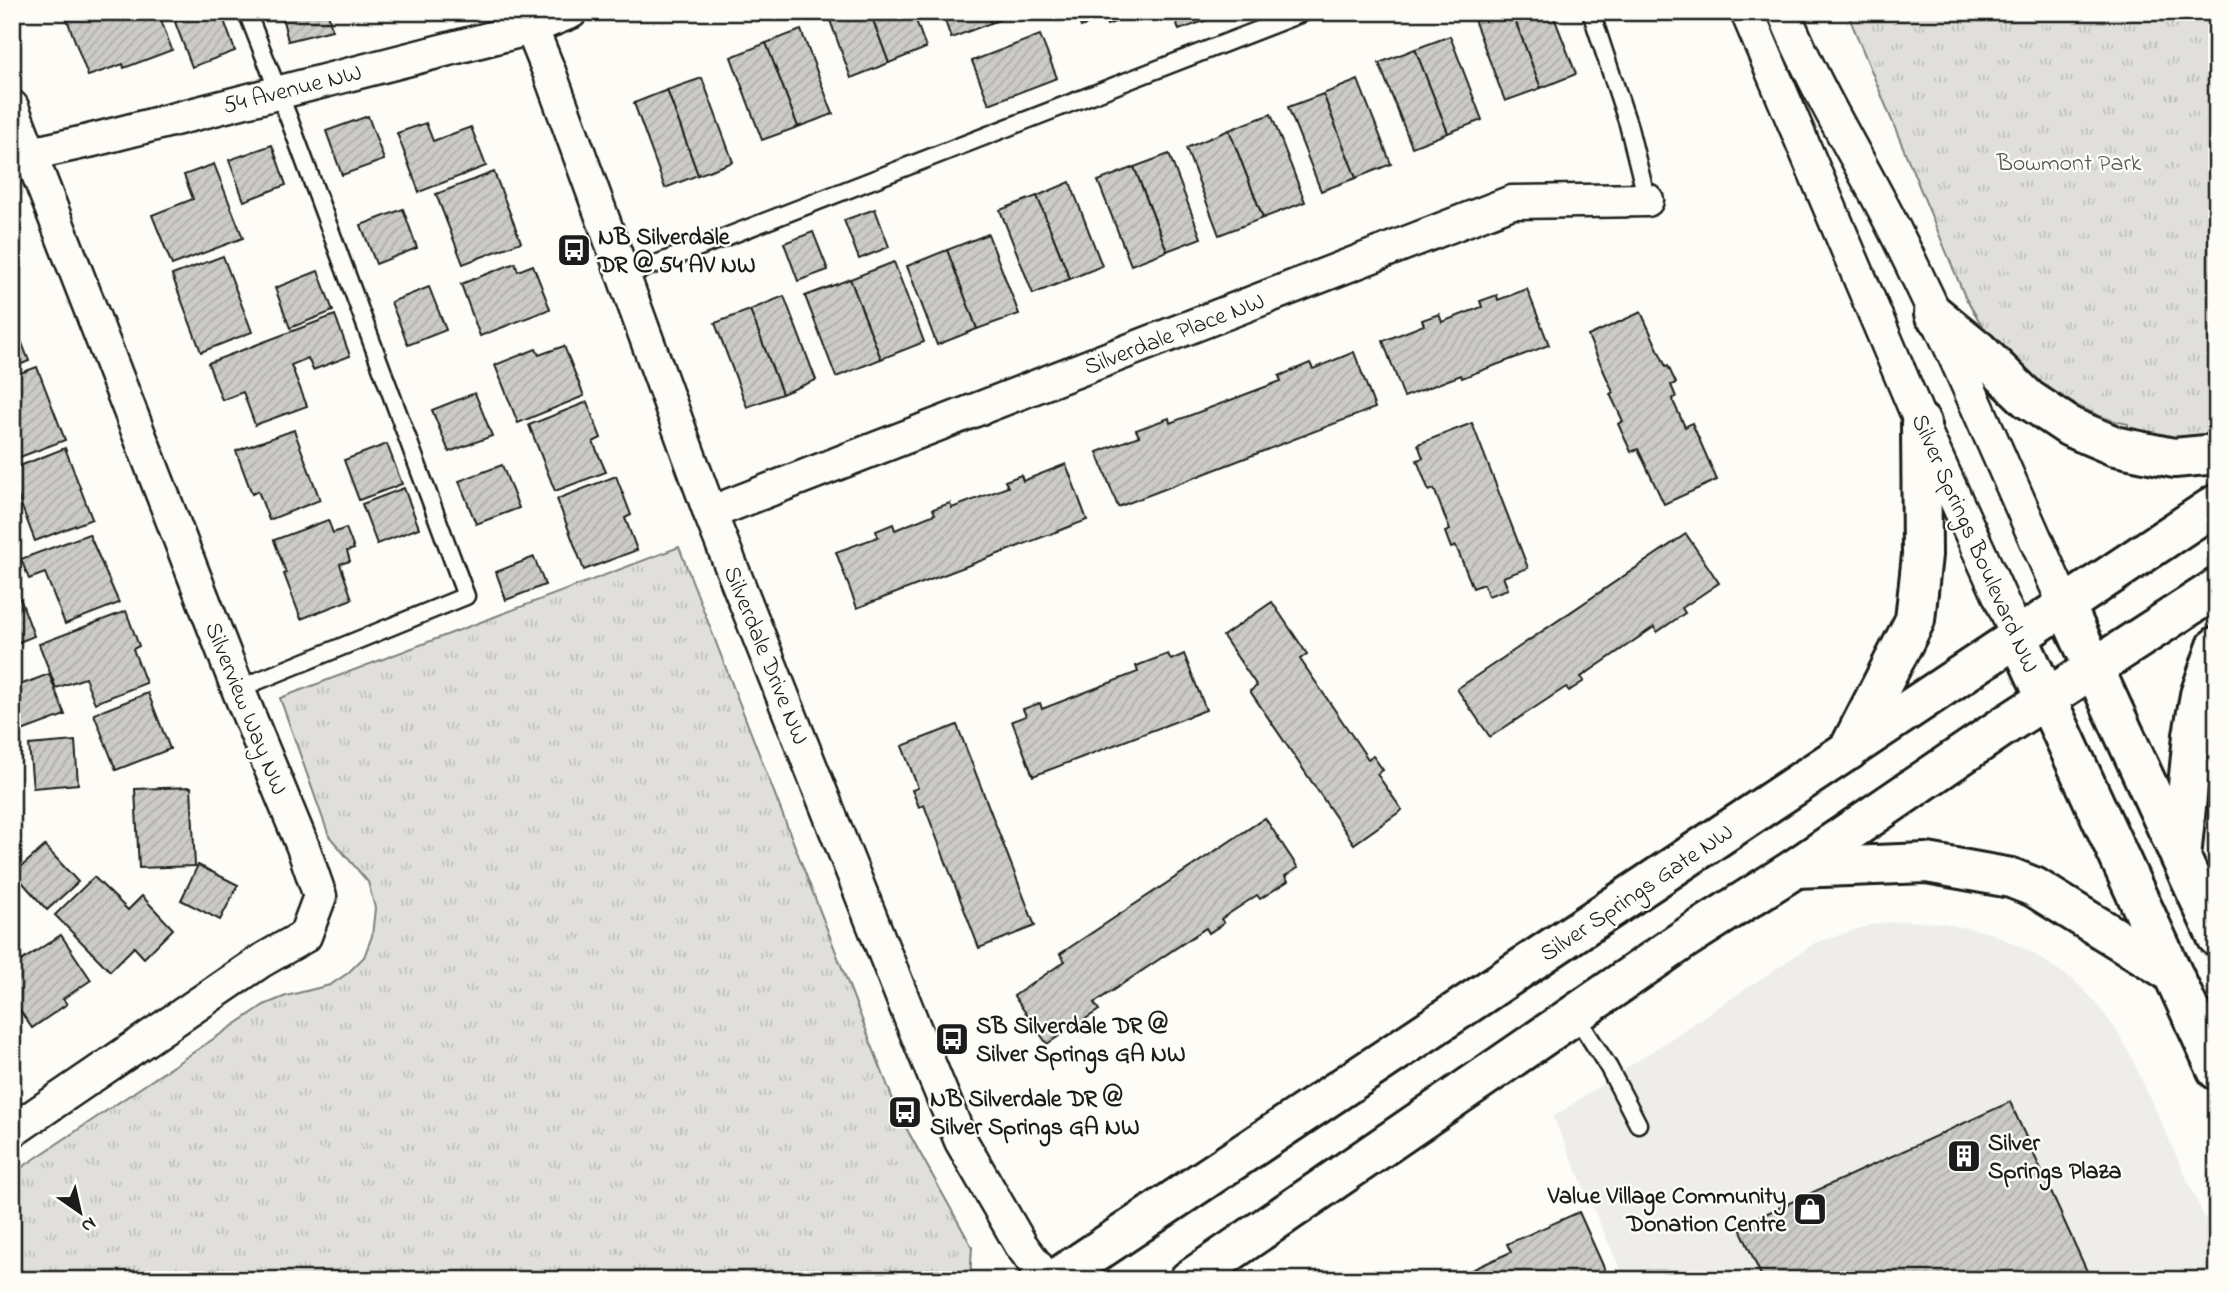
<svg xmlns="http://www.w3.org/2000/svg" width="2229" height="1292" viewBox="0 0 2229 1292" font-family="'Indie Flower',sans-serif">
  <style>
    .built { fill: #eeede9 }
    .park { fill: url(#park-tufts); stroke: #7e7e7c; stroke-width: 2 }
    .building { fill: url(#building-hatch); stroke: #1c1c1c; stroke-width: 2 }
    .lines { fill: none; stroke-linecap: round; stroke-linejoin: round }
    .service-casing { stroke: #1c1c1c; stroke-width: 21 }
    .minor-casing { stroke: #1c1c1c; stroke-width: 37 }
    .tertiary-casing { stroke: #1c1c1c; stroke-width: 44 }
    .service { stroke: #fdfcf7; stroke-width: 16 }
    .minor { stroke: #fdfcf7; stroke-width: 32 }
    .tertiary { stroke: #fdfcf7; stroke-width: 38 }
    .labels { text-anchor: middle; stroke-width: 5; stroke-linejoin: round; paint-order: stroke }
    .street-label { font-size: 24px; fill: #1c1c1c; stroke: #fdfcf7 }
    .park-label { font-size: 24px; fill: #575655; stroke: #fdfcf7 }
    .poi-label { font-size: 24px; font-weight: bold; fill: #1c1c1c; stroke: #fdfcf7; text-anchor: start }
  </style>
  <defs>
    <pattern id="park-tufts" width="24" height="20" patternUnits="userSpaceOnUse" patternTransform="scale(1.75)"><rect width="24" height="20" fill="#e0dfdb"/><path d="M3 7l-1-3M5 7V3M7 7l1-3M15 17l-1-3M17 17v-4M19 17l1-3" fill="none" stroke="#c0bfbb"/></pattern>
    <pattern id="building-hatch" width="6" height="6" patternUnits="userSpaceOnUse" patternTransform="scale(1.75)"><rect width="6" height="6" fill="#cccbc8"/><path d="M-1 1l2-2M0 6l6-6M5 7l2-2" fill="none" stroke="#afaeab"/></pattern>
  </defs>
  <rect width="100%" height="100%" fill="#fdfcf7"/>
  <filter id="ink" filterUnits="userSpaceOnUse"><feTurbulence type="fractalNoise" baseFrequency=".0143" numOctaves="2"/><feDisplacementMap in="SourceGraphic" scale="14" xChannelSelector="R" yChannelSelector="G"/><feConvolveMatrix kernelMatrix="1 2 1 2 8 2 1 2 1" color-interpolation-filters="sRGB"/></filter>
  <g filter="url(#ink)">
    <!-- built -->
    <path class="built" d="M1903,921l39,2 49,10 40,19 44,29 20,21 19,25 16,27 87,191v35h-592l-72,-163 262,-174 59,-19z"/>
    <!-- park -->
    <g class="park">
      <path d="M1847,12h370v421l-47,5 -43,-7 1,-7c-44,-8 -110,-50 -137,-86 -10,-13 -18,-28 -26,-41z"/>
      <path d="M679,547l220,568 73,132 -2,33h-958v-106l252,-169 22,-9 44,-11 18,-12 16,-16 8,-21 3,-28 -7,-26 -39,-46 -49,-138z"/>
      <path d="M2217,724v123l-8,-30 -1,-64z"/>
    </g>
    <!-- building -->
    <g class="building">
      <path d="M69,12h89l14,38 -48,18 -1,-4 -35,12 -23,-62z"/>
      <path d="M202,12h19l14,39 -43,16 -17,-45z"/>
      <path d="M281,12h47l4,18 -44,11z"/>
      <path d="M827,12h43l19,51 -38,15z"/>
      <path d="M870,12h43l13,36 -37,15z"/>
      <path d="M942,12h45l4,11 -40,15z"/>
      <path d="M987,12h33l-29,11z"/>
      <path d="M1075,12h25l2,7 -21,8z"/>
      <path d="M1102,12h22l2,6 -19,7z"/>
      <path d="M1173,12h41l2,5 -37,13z"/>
      <path d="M1486,12h26l29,76 -36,13 -32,-84z"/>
      <path d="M1512,12h40l24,62 -35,14z"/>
      <path d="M801,30l32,84 -35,13 -32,-84z"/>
      <path d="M1040,35l17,43 -68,26 -17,-43z"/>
      <path d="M1450,36l32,84 -34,13 -33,-84z"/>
      <path d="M766,43l32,84 -36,13 -31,-83z"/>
      <path d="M1415,49l33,84 -36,14 -33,-84z"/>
      <path d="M702,78l31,84 -35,13 -31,-85z"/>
      <path d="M1358,80l33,84 -35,14 -33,-84z"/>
      <path d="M667,90l31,85 -33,13 -31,-85z"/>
      <path d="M1323,94l33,84 -35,13 -33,-84z"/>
      <path d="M1271,114l34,88 -42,16 -34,-88z"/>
      <path d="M368,116l16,44 -42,15 -16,-44z"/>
      <path d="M426,123l7,18 38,-14 15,39 -67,26 -22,-59z"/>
      <path d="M1229,130l34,88 -44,17 -33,-87z"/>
      <path d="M272,145l14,40 -42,16 -15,-41z"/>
      <path d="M1169,154l32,84 -34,13 -33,-84z"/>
      <path d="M214,164l29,74 -71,27 -20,-50 41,-16 -9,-24z"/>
      <path d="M1134,167l33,84 -36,14 -33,-84z"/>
      <path d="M494,172l27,70 -58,22 -27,-70z"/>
      <path d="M1070,182l32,84 -32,13 -33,-83z"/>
      <path d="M1037,196l33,83 -37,15 -33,-84z"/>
      <path d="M403,209l14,39 -41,16 -15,-39z"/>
      <path d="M875,209l14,38 -30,12 -15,-39z"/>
      <path d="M813,232l15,38 -30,11 -14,-38z"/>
      <path d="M988,234l31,80 -42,15 -30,-79z"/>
      <path d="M947,250l30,79 -40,16 -30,-79z"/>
      <path d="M223,256l29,76 -51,20 -29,-77z"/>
      <path d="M894,262l30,80 -43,17 -31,-80z"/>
      <path d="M515,263l3,8 15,-6 17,44 -70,27 -19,-52z"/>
      <path d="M318,271l15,40 -43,17 -15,-40z"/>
      <path d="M850,279l31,80 -45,18 -31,-81z"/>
      <path d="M429,287l17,43 -38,15 -17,-43z"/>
      <path d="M1527,289l22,56 -87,33 -1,-3 -57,22 -21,-56 41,-16 -2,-5 17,-6 3,8 40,-15 -2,-6 17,-6 1,5z"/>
      <path d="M784,296l32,84 -34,14 -32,-84z"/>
      <path d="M750,310l32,84 -35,13 -32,-84z"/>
      <path d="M1641,312l25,55 2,-1 8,17 -5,2 5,12 -4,2 13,28 7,-4 25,57 -53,24 -26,-55 -7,3 -13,-28 5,-3 -13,-27 3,-2 -25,-56z"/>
      <path d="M335,315l15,41 -37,14 -5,-12 -17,7 16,41 -52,19 -12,-33 -21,8 -14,-37z"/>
      <path d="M12,318l17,43 -17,7z"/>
      <path d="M564,346l20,50 -66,27 -23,-58 41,-16 3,6z"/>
      <path d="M1354,352l21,56 -257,99 -21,-55 42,-16 -3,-6 33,-12 1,5 111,-42 -2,-5 31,-13 3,6z"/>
      <path d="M37,367l28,73 -53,20v-84z"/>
      <path d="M475,393l17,43 -43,16 -17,-42z"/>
      <path d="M587,402l14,36 -8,4 13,30 -51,19 -26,-66z"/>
      <path d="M1472,423l56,145 -25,9 5,12 -20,7 -4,-12 -11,4 -17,-42 -5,2 -6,-16 5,-2 -16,-41 -5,2 -12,-31 6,-2 -5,-14z"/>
      <path d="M294,430l26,70 -51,20 -11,-29 -6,3 -16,-43z"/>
      <path d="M387,444l15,40 -43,16 -15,-40z"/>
      <path d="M65,448l27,71 -57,22 -23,-60v-12z"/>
      <path d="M1066,464l21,56 -230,88 -21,-56 42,-15 -2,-6 17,-7 2,6 40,-16 -2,-5 17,-6 2,5 56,-21 -3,-6 16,-6 2,6z"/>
      <path d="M502,465l17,43 -43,16 -17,-43z"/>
      <path d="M616,476l15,39 -6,3 12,32 -53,20 -27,-71z"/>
      <path d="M404,488l15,40 -42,16 -15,-40z"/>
      <path d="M328,520l5,13 13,-5 8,21 -7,2 3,10 -10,3 12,35 -51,20 -17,-45 2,-1 -12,-33z"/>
      <path d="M89,534l30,69 -54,21 -20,-51 -16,6 -8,-20z"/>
      <path d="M1686,534l33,49 -37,25 3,5 -28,19 -3,-5 -73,50 3,4 -15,10 -3,-4 -76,50 -33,-48z"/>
      <path d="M534,557l11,28 -39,15 -10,-28z"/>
      <path d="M20,598l14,38 -22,9v-44z"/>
      <path d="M1272,602l35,52 -7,5 68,100 5,-3 10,14 -6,4 25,36 -48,34 -104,-153 7,-5 -34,-50z"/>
      <path d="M126,611l13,35 -6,3 13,34 -51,20 -10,-25 -29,10 -17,-44z"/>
      <path d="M1168,654l3,6 13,-6 22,56 -173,66 -21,-55 14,-5 -3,-7 17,-6 2,6 96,-37 -2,-6z"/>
      <path d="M49,674l16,41 -46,17 -7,-17v-27z"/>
      <path d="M148,693l22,56 -54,21 -22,-56z"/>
      <path d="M957,725l78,201 -56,22 -55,-143 -5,2 -7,-17 6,-2 -16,-42z"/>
      <path d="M75,741l3,43 -45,4 -4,-43z"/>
      <path d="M191,787l4,79 -56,2 -4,-79z"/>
      <path d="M1265,818l33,50 -13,8 3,5 -28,18 -3,-4 -36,24 3,4 -15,10 -3,-5 -112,75 5,7 -52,34 -33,-48 51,-35 -5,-7z"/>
      <path d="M45,846l33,36 -31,28 -33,-37z"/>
      <path d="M198,865l40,20 -18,35 -39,-20z"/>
      <path d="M94,877l34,33 14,-14 31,33 -29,29 -10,-11 -24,24 -55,-56z"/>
      <path d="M61,935l30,45 -28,19 4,5 -35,24 -20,-29v-32z"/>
      <path d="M2010,1102l81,178h-328l-24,-54z"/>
      <path d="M1579,1212l26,58 -11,5 2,5h-146l61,-28 -4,-8z"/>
    </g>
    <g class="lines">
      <!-- service casing -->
      <g class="service-casing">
        <g id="service">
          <path d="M1591,12l37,112 19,76"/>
          <path d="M625,276l680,-264"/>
          <path d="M238,689l228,-93 -177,-477 -42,-107"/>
          <path d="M1576,1016l33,52 29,56"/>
        </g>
      </g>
      <!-- minor casing -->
      <g class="minor-casing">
        <g id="minor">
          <path d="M525,12l25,62 160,439 204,514 47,114 60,104 26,35"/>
          <path d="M1747,12l174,411 97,214"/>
          <path d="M1784,12c28,71 68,135 103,203 65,127 119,260 178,390"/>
          <path d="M12,107l226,582 65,158 17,49 -15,40 -44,25 -249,170"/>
          <path d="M12,158l77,-17 442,-113 40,-16"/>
          <path d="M710,513l802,-311 135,-2"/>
        </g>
      </g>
      <!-- tertiary casing -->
      <g class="tertiary-casing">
        <g id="tertiary">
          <path d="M1934,314l44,36 50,49 42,28 45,19 59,12 43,-4"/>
          <path d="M2065,605l152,332"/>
          <path d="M2018,637l199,433"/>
          <path d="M1848,751l67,-131 7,-65 -1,-132"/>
          <path d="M2181,858l12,-123 7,-40 17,-49"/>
          <path d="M1796,868l131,-5 84,15 23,9 137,85"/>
          <path d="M1054,1280l1163,-776"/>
          <path d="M1189,1280l497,-342 110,-70 208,-142 213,-138"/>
        </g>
      </g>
      <!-- service -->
      <use href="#service" class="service"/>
      <!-- minor -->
      <use href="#minor" class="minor"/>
      <!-- tertiary -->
      <use href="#tertiary" class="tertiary"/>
    </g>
  </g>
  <!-- icons -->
  <defs>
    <g id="bus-square" transform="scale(1.75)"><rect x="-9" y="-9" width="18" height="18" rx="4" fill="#1c1c1c" stroke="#fdfcf7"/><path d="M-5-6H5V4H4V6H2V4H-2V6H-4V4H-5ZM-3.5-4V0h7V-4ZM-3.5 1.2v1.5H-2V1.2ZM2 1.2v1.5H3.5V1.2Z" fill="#fff"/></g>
    <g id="building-square" transform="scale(1.75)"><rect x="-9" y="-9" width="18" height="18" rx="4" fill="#1c1c1c" stroke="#fdfcf7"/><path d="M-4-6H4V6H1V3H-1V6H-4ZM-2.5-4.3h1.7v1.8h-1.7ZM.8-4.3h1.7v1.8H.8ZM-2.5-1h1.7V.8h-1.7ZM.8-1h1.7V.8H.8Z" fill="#fff"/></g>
    <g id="shop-square" transform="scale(1.75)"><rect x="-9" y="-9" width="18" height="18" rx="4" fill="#1c1c1c" stroke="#fdfcf7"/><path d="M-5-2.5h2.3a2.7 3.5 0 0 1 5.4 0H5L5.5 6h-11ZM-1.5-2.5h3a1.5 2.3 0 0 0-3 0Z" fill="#fff"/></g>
  </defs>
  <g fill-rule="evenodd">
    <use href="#bus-square" x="574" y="250"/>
    <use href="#bus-square" x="952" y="1039"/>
    <use href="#bus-square" x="905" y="1112"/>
    <use href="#building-square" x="1964" y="1156"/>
    <use href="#shop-square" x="1810" y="1209"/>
  </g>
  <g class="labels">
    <!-- street labels -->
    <g class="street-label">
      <text transform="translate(292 88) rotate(-14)" y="8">54 Avenue NW</text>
      <text transform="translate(1174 333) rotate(-21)" y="8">Silverdale Place NW</text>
      <text transform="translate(1976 543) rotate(66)" y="8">Silver Springs Boulevard NW</text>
      <text transform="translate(767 655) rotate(68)" y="8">Silverdale Drive NW</text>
      <text transform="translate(247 708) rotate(68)" y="8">Silverview Way NW</text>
      <text transform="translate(1636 892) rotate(-34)" y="8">Silver Springs Gate NW</text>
    </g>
    <!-- park labels -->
    <g class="park-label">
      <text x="2069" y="170">Bowmont Park</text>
    </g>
    <!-- poi labels -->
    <g class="poi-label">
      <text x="598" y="244">NB Silverdale<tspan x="598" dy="28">DR @ 54 AV NW</tspan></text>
      <text x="976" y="1033">SB Silverdale DR @<tspan x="976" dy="28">Silver Springs GA NW</tspan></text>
      <text x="930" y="1106">NB Silverdale DR @<tspan x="930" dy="28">Silver Springs GA NW</tspan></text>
      <text x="1988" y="1150">Silver<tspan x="1988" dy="28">Springs Plaza</tspan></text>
      <text x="1786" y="1203" text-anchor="end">Value Village Community<tspan x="1786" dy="28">Donation Centre</tspan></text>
    </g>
  </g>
  <!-- margin -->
  <rect width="2229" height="1292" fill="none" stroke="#fdfcf7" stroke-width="42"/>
  <rect x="21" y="21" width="2187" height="1250" fill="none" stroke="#1c1c1c" stroke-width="2.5" filter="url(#ink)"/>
  <!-- north arrow -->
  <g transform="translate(80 1212) rotate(146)" stroke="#fdfcf7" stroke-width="5" paint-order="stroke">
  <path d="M0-5L12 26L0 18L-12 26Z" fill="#1c1c1c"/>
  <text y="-10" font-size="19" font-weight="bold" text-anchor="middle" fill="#1c1c1c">N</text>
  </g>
</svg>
